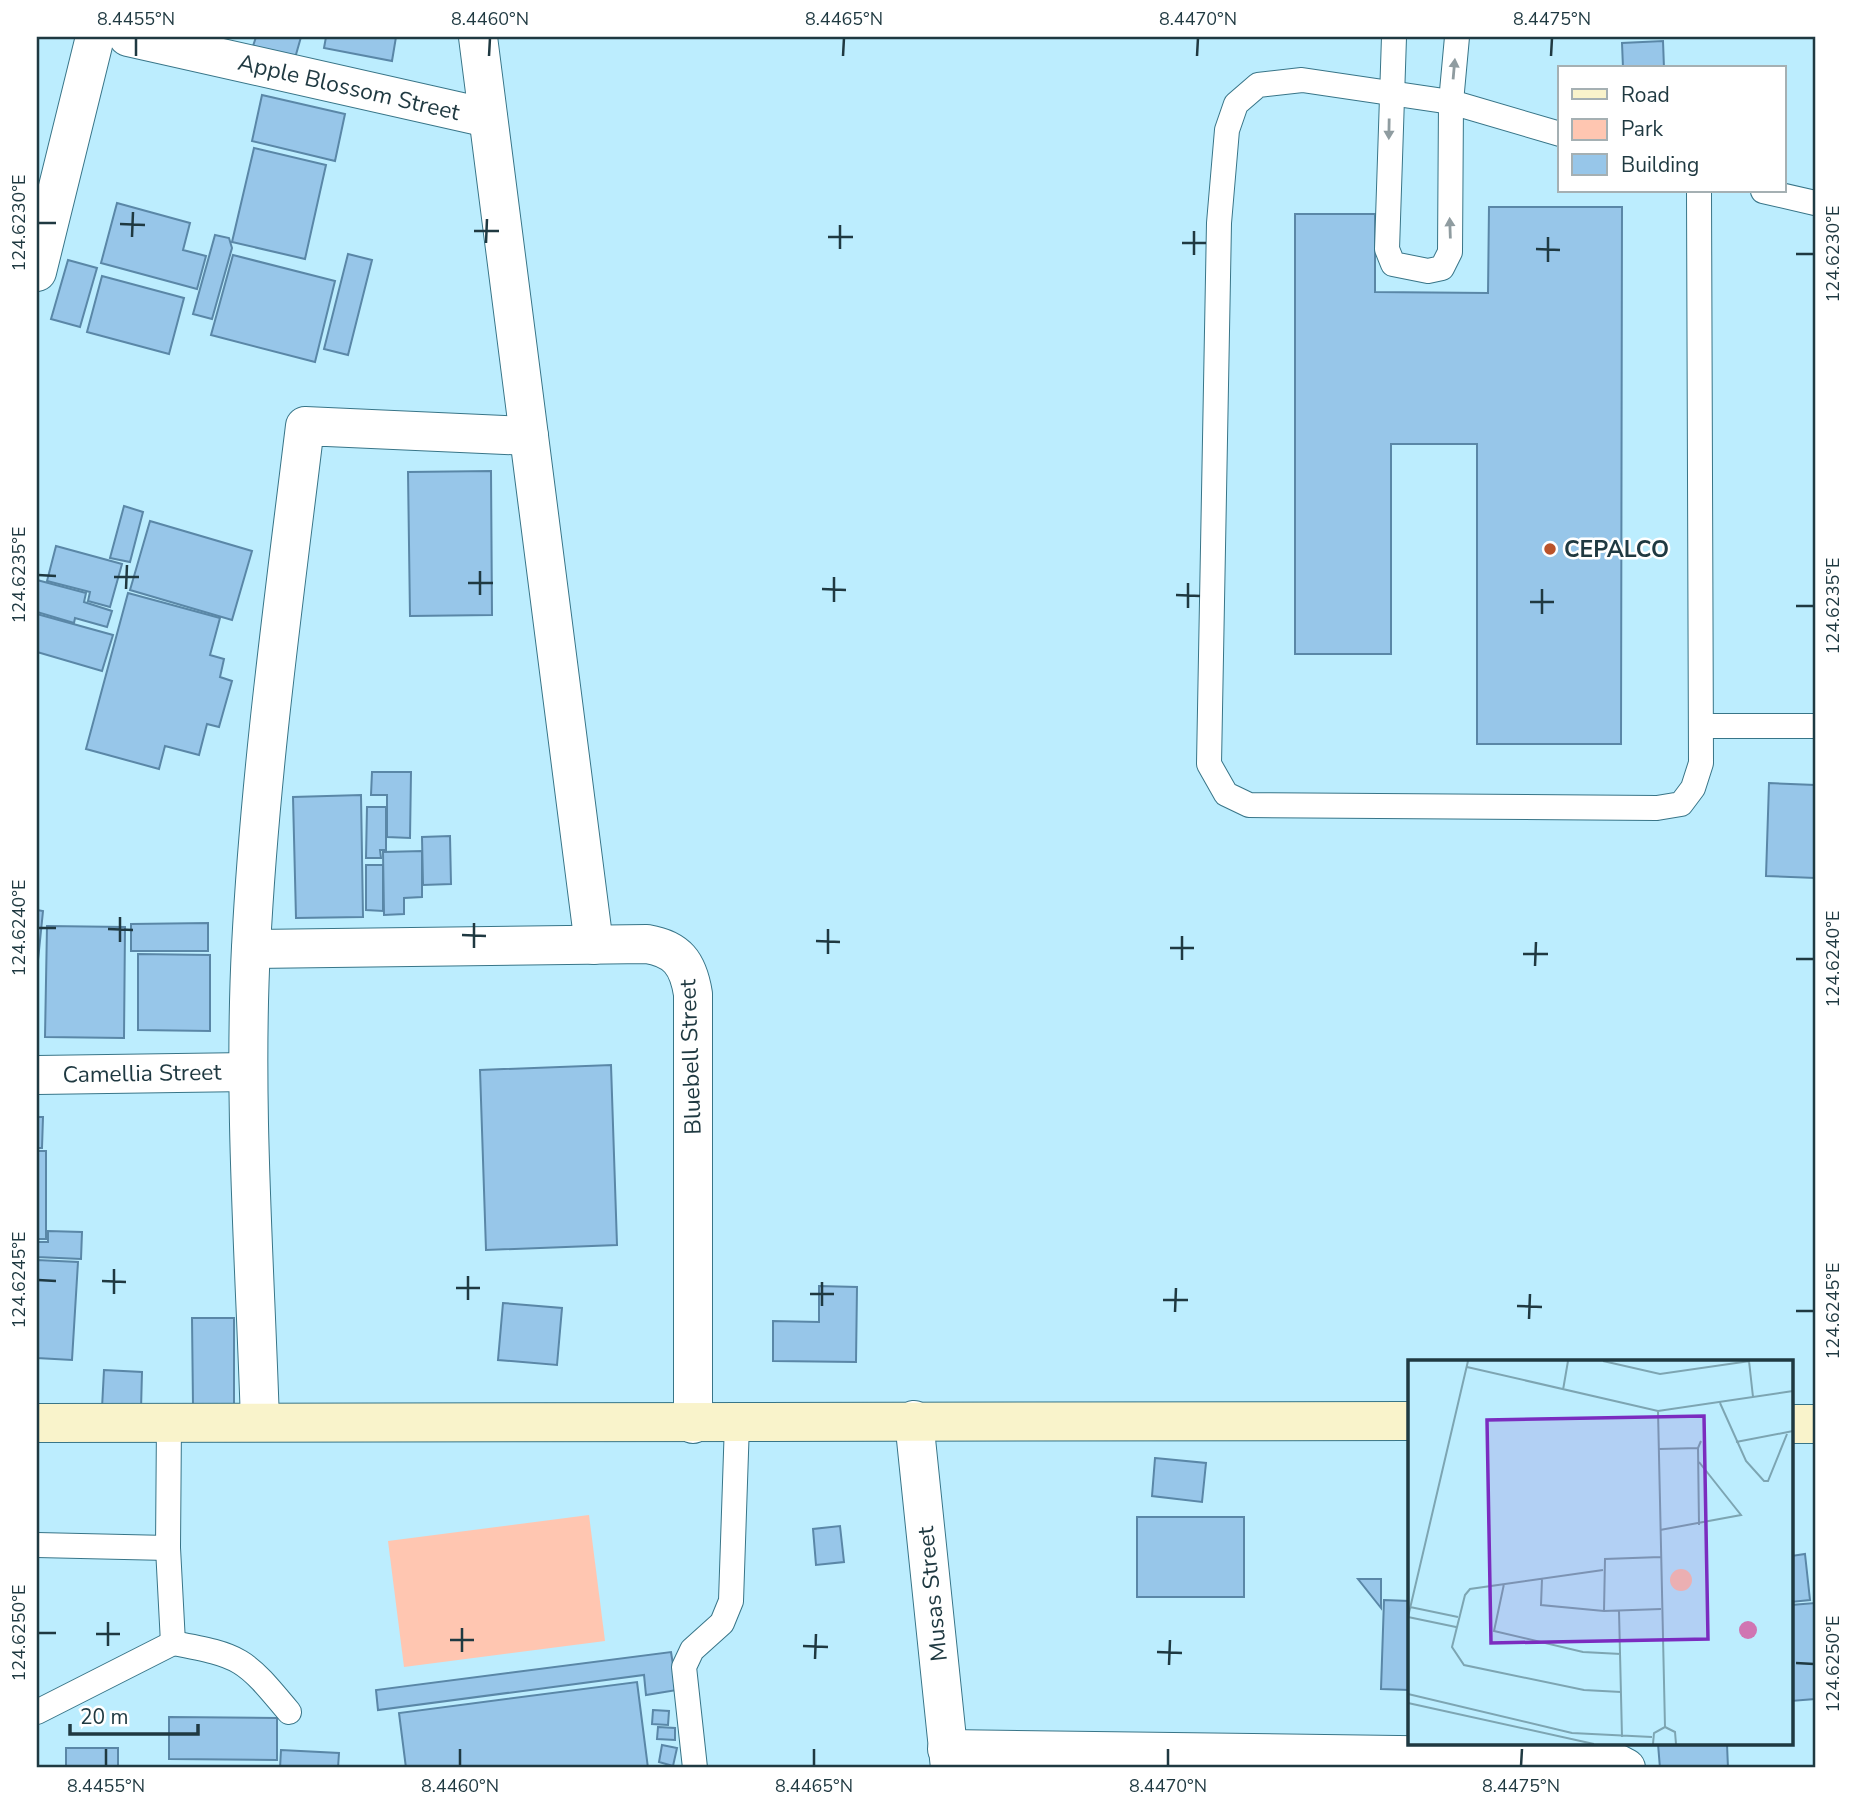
<svg xmlns="http://www.w3.org/2000/svg" width="1852" height="1805" viewBox="0 0 1852 1805" font-family="'Nunito Sans',sans-serif">
  <style>
    .green { fill: #ffc6b1 }
    .building { fill: #97c6e9; stroke: #5a87a7; stroke-width: 2 }
    .lines { fill: none; stroke-linecap: round; stroke-linejoin: round }
    .lane-casing { stroke: #387588; stroke-width: 26 }
    .street-casing { stroke: #387588; stroke-width: 40 }
    .secondary-casing { stroke: #387588; stroke-width: 40 }
    .lane { stroke: #fff; stroke-width: 24 }
    .street { stroke: #fff; stroke-width: 38 }
    .secondary { stroke: #f9f3cb; stroke-width: 38 }
    .oneway { fill: #8f9ca0 }
    .ticks { fill: none; stroke: #1f3941; stroke-width: 2.5 }
    .poi-dot { fill: #ba532a; stroke: #fff; stroke-width: 2.5 }
    .labels { text-anchor: middle; stroke-width: 5; stroke-linejoin: round; paint-order: stroke }
    .street-label { font-size: 23px; fill: #1f3941; stroke: #fff }
    .poi-label { font-size: 23px; font-weight: bold; fill: #1f3941; stroke: #fff; text-anchor: start }
    .inset-road { fill: none; stroke: #7da5b2; stroke-width: 2 }
    .view { fill: #7b2cbf; fill-opacity: 0.15; stroke: #7b2cbf; stroke-width: 3.5 }
    .inset-edge { fill: none; stroke: #1f3941; stroke-width: 3.5 }
    .neatline { fill: none; stroke: #1f3941; stroke-width: 2.5 }
    .ticks-label { font-size: 18px; text-anchor: middle; fill: #1f3941 }
  </style>
  <rect width="100%" height="100%" fill="#bcedfe"/>
  <!-- green -->
  <path class="green" d="M589,1515l16,126 -201,26 -16,-126z"/>
  <!-- building -->
  <g class="building">
    <path d="M256,37h45l-6,21 -42,-12z"/>
    <path d="M326,37h70l-4,24 -68,-13z"/>
    <path d="M1663,41l1,27h-41l-1,-25z"/>
    <path d="M262,95l83,19 -10,47 -83,-20z"/>
    <path d="M254,148l72,17 -21,94 -73,-17z"/>
    <path d="M117,203l73,20 -7,27 23,6 -9,33 -96,-26z"/>
    <path d="M1489,207h133l-1,537h-144v-300h-86v210h-96v-440h80v78l113,1z"/>
    <path d="M215,235l14,3 3,10 -20,71 -19,-5z"/>
    <path d="M348,254l24,6 -24,95 -24,-6z"/>
    <path d="M233,255l102,26 -20,81 -104,-27z"/>
    <path d="M68,260l29,8 -17,59 -29,-8z"/>
    <path d="M102,276l82,22 -15,56 -82,-22z"/>
    <path d="M491,471l1,144 -82,1 -2,-144z"/>
    <path d="M124,506l19,6 -13,50 -20,-4z"/>
    <path d="M150,521l102,30 -20,69 -102,-30z"/>
    <path d="M56,546l66,18 -12,43 -22,-6 2,-9 -43,-11z"/>
    <path d="M37,580l49,13 -2,9 28,9 -5,16 -32,-9 -1,5 -37,-11z"/>
    <path d="M128,593l92,25 -10,37 14,4 -4,18 12,4 -13,46 -12,-3 -8,31 -34,-9 -6,23 -73,-20z"/>
    <path d="M37,614l76,21 -11,36 -65,-19z"/>
    <path d="M372,772h39l-1,66 -23,-1v-42h-16z"/>
    <path d="M1769,783l46,2v93l-49,-2z"/>
    <path d="M361,795l2,122 -67,1 -3,-121z"/>
    <path d="M367,807h19v43h-6l1,8h-15z"/>
    <path d="M450,836l1,48 -28,1 -1,-48z"/>
    <path d="M422,851v46l-18,1v16l-20,1 -1,-63z"/>
    <path d="M366,865h17v46l-17,-1z"/>
    <path d="M37,910l6,1 -6,59z"/>
    <path d="M208,923v28h-77v-27z"/>
    <path d="M47,926l78,1 -1,111 -79,-1z"/>
    <path d="M138,954l72,1v76l-72,-1z"/>
    <path d="M611,1065l6,180 -131,5 -6,-180z"/>
    <path d="M37,1117h6l-1,31h-5z"/>
    <rect x="37" y="1151" width="9" height="88"/>
    <path d="M48,1231l34,1 -1,27 -44,-2v-15h11z"/>
    <path d="M37,1260l41,2 -6,98 -35,-2z"/>
    <path d="M819,1286l38,1 -1,75 -83,-1v-40l46,1z"/>
    <path d="M503,1303l59,5 -5,57 -59,-5z"/>
    <path d="M192,1318h42v87l-41,1z"/>
    <path d="M104,1370l38,2 -1,38 -39,-2z"/>
    <path d="M1155,1458l51,5 -4,39 -50,-6z"/>
    <rect x="1137" y="1517" width="107" height="80"/>
    <path d="M840,1526l4,36 -28,3 -3,-36z"/>
    <path d="M1805,1554l5,46 -19,2v-46z"/>
    <path d="M1358,1579h23v29z"/>
    <path d="M1384,1600l25,1v89l-28,-1z"/>
    <path d="M1815,1603v96l-24,2v-96z"/>
    <path d="M671,1652l6,38 -31,5 -2,-20 -266,35 -2,-20z"/>
    <path d="M637,1682l11,86h-242l-7,-55z"/>
    <path d="M653,1710l16,1 -1,14 -16,-1z"/>
    <path d="M169,1717l108,1v42l-108,-1z"/>
    <path d="M658,1727l17,1v12l-18,-1z"/>
    <path d="M1658,1744h69l1,24h-68z"/>
    <path d="M662,1745l15,3 -4,18 -14,-4z"/>
    <rect x="66" y="1748" width="52" height="20"/>
    <path d="M281,1750l58,3 -1,15h-58z"/>
  </g>
  <g class="lines">
    <!-- lane casing -->
    <g class="lane-casing">
      <g id="lane">
        <path d="M1394,37l-7,212 6,15 35,7 14,-3 8,-16 1,-150 6,-65"/>
        <path d="M1560,134l-109,-32 -149,-22 -44,5 -22,19 -9,26 -8,93 -10,541 17,30 23,11 408,3 24,-4 12,-16 8,-25 -2,-572"/>
        <path d="M1763,191l52,12"/>
        <path d="M1701,726h114"/>
        <path d="M169,1421l-1,127 5,95c69,13 71,15 116,69"/>
        <path d="M37,1545l131,3"/>
        <path d="M37,1712l136,-69"/>
        <path d="M695,1768l-11,-101 8,-17 30,-27 9,-22 6,-178"/>
      </g>
    </g>
    <!-- street casing -->
    <g class="street-casing">
      <g id="street">
        <path d="M128,37l360,81"/>
        <path d="M478,37l116,908"/>
        <path d="M37,272l58,-235"/>
        <path d="M251,949l396,-5c30,5 41,19 46,50v430"/>
        <path d="M37,1075l211,-3"/>
        <path d="M914,1420l36,348"/>
        <path d="M260,1422c-5,-158 -17,-317 -9,-475 9,-175 33,-348 54,-521l224,10"/>
        <path d="M1590,1744v5l36,19"/>
        <path d="M947,1749l524,7 119,-7"/>
      </g>
    </g>
    <!-- secondary casing -->
    <g class="secondary-casing">
      <g id="secondary">
        <path d="M37,1423l1372,-2"/>
        <path d="M1791,1424h24"/>
      </g>
    </g>
    <!-- lane -->
    <use href="#lane" class="lane"/>
    <!-- street -->
    <use href="#street" class="street"/>
    <!-- secondary -->
    <use href="#secondary" class="secondary"/>
  </g>
  <!-- one-way arrows -->
  <defs><path id="oneway-solid" d="M-6-.8H1V-3.2L6.5 0L1 3.2V.8H-6Z" transform="scale(1.75)"/></defs>
  <g class="oneway">
    <use href="#oneway-solid" transform="translate(1454 69) rotate(-85)"/>
    <use href="#oneway-solid" transform="translate(1389 129) rotate(91)"/>
    <use href="#oneway-solid" transform="translate(1450 228) rotate(-92)"/>
  </g>
  <!-- ticks -->
  <path class="ticks" d="M136,56v-18M489,56l1,-18M843,56l1,-18M1197,56l1,-18M1551,56l1,-18M38,223h18M120,224l25,1M474,231h25M132,237l1,-25M828,237h25M486,243l1,-24M1182,243h24M840,249v-24M1536,249l24,1M1796,254h18M1194,255v-24M1548,262v-25M38,575l18,1M114,577h25M468,583h25M126,589l1,-24M822,589l24,1M480,595v-24M1176,595l24,1M834,602v-25M1530,602h24M1796,606h18M1188,608v-25M1542,614v-25M38,928h18M108,929l25,1M462,935l24,1M816,941l24,1M120,942v-25M474,948v-25M1170,948h24M828,954v-25M1523,954h25M1796,959h18M1182,960v-24M1535,966l1,-24M38,1280l18,1M102,1281l24,1M456,1288h24M114,1294v-25M810,1294h24M468,1300v-24M1163,1300h25M822,1306v-24M1517,1306l25,1M1796,1311h18M1175,1312l1,-24M1529,1319l1,-25M38,1633h18M96,1634h24M450,1640h24M108,1646v-24M803,1646l25,1M462,1652v-24M1157,1652l25,1M815,1659l1,-25M1796,1663l18,1M1169,1665l1,-25M106,1766v-17M460,1766v-17M814,1766v-17M1168,1766v-17M1521,1766l1,-17"/>
  <!-- markers -->
  <circle class="poi-dot" cx="1550" cy="549" r="7"/>
  <g class="labels">
    <!-- street labels -->
    <g class="street-label">
      <text transform="translate(349 87) rotate(13)" y="8">Apple Blossom Street</text>
      <text transform="translate(690 1057) rotate(-92)" y="8">Bluebell Street</text>
      <text transform="translate(142 1073) rotate(-1)" y="8">Camellia Street</text>
      <text transform="translate(932 1594) rotate(-96)" y="8">Musas Street</text>
    </g>
    <!-- poi labels -->
    <g class="poi-label">
      <text x="1564" y="557">CEPALCO</text>
    </g>
  </g>
  <!-- overview -->
  <g transform="translate(1408 1360)">
    <rect width="385" height="385" fill="#bcedfe"/>
    <path d="M262 220a11 11 0 1 1 22 0a11 11 0 1 1-22 0Z" fill="#ffc6b1"/>
    <path d="M331 270a9 9 0 1 1 18 0a9 9 0 1 1-18 0Z" fill="#d075b2"/>
    <path class="inset-road" d="M195,1l57,13 90,-13M341,1l4,36M59,7l191,44 135,-20M155,30l5,-29M312,43l26,58 18,20h4l19,-47M250,51l7,316M328,82l57,-11M290,88l1,77M251,89l39,-1 3,-7M252,170l81,-15 -42,-53M195,210l-133,19 -5,6 -13,52 12,18 120,25 37,2M134,219l-1,26 63,6 57,-2M96,224l-10,47 89,21 38,2M2,247l48,10M196,251l1,-52 56,-2M211,251l3,126M0,257l48,10M0,257l60,-256M0,334l164,39 80,4M0,343l186,41M245,384l1,-11 11,-6 10,5 1,12"/>
    <path class="view" d="M296,56l4,223 -217,4 -4,-223z"/>
    <rect width="385" height="385" class="inset-edge"/>
  </g>
  <!-- border -->
  <rect width="1852" height="1805" fill="none" stroke="#ffffff" stroke-width="77"/>
  <!-- legend -->
  <rect x="1558" y="66" width="228" height="126" fill="#ffffff" stroke="#a5b0b3" stroke-width="2"/>
  <rect x="1572" y="89" width="35" height="10" fill="#f9f3cb" stroke="#a5b0b3" stroke-width="2"/>
  <text x="1621" y="102" font-size="21" fill="#1f3941">Road</text>
  <rect x="1572" y="119" width="35" height="21" fill="#ffc6b1" stroke="#a5b0b3" stroke-width="2"/>
  <text x="1621" y="136" font-size="21" fill="#1f3941">Park</text>
  <rect x="1572" y="154" width="35" height="21" fill="#97c6e9" stroke="#a5b0b3" stroke-width="2"/>
  <text x="1621" y="172" font-size="21" fill="#1f3941">Building</text>
  <!-- scale -->
  <path d="M70 1724v10h128v-10" fill="none" stroke="#1f3941" stroke-width="3.5"/>
  <text x="80" y="1724" font-size="21" fill="#1f3941" stroke="#ffffff" stroke-width="5" paint-order="stroke">20 m</text>
  <rect x="38" y="38" width="1776" height="1728" class="neatline"/>
  <g class="ticks-label">
    <text x="136" y="25">8.4455°N</text>
    <text x="490" y="25">8.4460°N</text>
    <text x="844" y="25">8.4465°N</text>
    <text x="1198" y="25">8.4470°N</text>
    <text x="1552" y="25">8.4475°N</text>
    <text transform="translate(19 223) rotate(-90)" y="6">124.6230°E</text>
    <text transform="translate(1833 254) rotate(-90)" y="6">124.6230°E</text>
    <text transform="translate(19 575) rotate(-90)" y="6">124.6235°E</text>
    <text transform="translate(1833 606) rotate(-90)" y="6">124.6235°E</text>
    <text transform="translate(19 928) rotate(-90)" y="6">124.6240°E</text>
    <text transform="translate(1833 959) rotate(-90)" y="6">124.6240°E</text>
    <text transform="translate(19 1280) rotate(-90)" y="6">124.6245°E</text>
    <text transform="translate(1833 1311) rotate(-90)" y="6">124.6245°E</text>
    <text transform="translate(19 1633) rotate(-90)" y="6">124.6250°E</text>
    <text transform="translate(1833 1664) rotate(-90)" y="6">124.6250°E</text>
    <text x="106" y="1792">8.4455°N</text>
    <text x="460" y="1792">8.4460°N</text>
    <text x="814" y="1792">8.4465°N</text>
    <text x="1168" y="1792">8.4470°N</text>
    <text x="1521" y="1792">8.4475°N</text>
  </g>
</svg>
